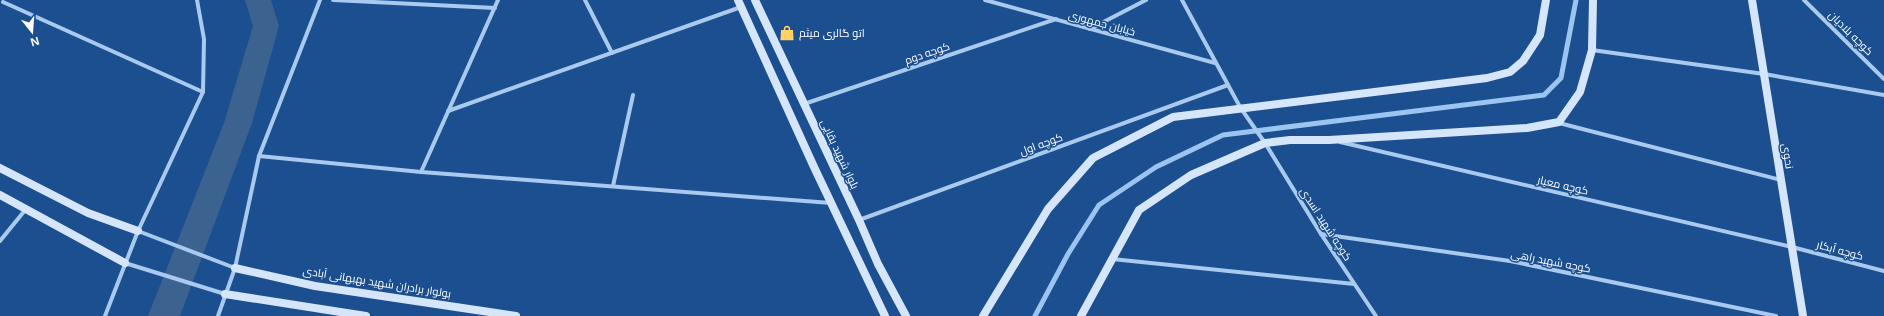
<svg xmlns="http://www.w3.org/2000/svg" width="1884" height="316" viewBox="0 0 1884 316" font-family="'Noto Sans',Cairo,sans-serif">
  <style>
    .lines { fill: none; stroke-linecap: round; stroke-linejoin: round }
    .stream { stroke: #9cc4f0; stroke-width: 5 }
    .river { fill: #3c6290; fill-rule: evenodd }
    .street { stroke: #a9c9ee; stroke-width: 4 }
    .secondary { stroke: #d6e6fa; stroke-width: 8 }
    .labels { text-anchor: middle; stroke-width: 3; stroke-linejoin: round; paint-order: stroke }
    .street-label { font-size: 11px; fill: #fff; stroke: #1b4f8f }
    .poi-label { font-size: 11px; fill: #fff; stroke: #1b4f8f; text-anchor: start }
  </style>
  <rect width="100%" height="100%" fill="#1b4f8f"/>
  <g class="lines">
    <!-- stream -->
    <path class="stream" d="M1035,316l33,-62 31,-49 57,-38 67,-32 321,-40 17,-17 15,-78"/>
    <!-- river -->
    <path class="river" d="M245,0h26l8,26 -27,97 -72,193h-32l76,-193 29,-97z"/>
    <!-- street -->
    <g class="street">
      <path d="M333,0l162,8"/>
      <path d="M585,0l27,53"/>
      <path d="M985,0l230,63"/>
      <path d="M1182,0l58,107 25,36 56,91 55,82"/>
      <path d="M1804,0l80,79"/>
      <path d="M3,2l200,90"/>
      <path d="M1090,29l56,-29"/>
      <path d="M1592,50l172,24 120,21"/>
      <path d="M804,104l252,-85"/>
      <path d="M448,111l293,-104"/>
      <path d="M1559,123l222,57"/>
      <path d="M1340,142l452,105 92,24"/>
      <path d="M259,156l162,16 410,31"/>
      <path d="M421,172l77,-172"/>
      <path d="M613,186l20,-91"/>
      <path d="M859,220l369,-135"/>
      <path d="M138,231l97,37"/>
      <path d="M1321,234l189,27 266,55"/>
      <path d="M0,241l26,-32"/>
      <path d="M1112,259l242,25"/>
      <path d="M125,263l100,31"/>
      <path d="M105,316l33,-85 65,-139 1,-53 -7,-39"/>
      <path d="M218,316l17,-48 24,-112 61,-156"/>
    </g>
    <!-- secondary -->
    <g class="secondary">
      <path d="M738,0l76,167 71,149"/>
      <path d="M755,0l104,220 19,44 28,52"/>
      <path d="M1752,0l51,316"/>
      <path d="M0,168l88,45 50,18"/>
      <path d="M0,195l125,68"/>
      <path d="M235,268l80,18 201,30"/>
      <path d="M225,294l141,22"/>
      <path d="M983,316l65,-107 45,-51 80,-41 314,-39 23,-6 13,-11 17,-26 6,-35"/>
      <path d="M1081,316l58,-106 52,-35 74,-32 25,-3h39l198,-12 32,-6 21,-30 12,-42 1,-50"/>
    </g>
  </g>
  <!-- icons -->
  <defs>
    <g id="shop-bare" transform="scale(1.2)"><path d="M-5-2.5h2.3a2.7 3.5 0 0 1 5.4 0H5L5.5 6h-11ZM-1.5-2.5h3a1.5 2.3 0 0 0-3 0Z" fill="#ffd166" stroke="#1b4f8f" stroke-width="2.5" paint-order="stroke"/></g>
  </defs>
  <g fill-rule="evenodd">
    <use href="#shop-bare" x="787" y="33"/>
  </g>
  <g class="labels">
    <!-- street labels -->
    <g class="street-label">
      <text transform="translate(1102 23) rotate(15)" y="4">خیابان جمهوری</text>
      <text transform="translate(1851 33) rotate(45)" y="4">کوچه بلادیان</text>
      <text transform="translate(927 53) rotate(-19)" y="4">کوچه دوم</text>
      <text transform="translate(1041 144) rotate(-20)" y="4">کوچه اول</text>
      <text transform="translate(840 154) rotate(65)" y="4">بلوار شهید بقایی</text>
      <text transform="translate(1788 156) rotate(81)" y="4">نحوی</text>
      <text transform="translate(1563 185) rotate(13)" y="4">کوچه معیار</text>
      <text transform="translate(1326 224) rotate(57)" y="4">کوچه شهید اسدی</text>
      <text transform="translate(1840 250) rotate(15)" y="4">کوچه آبکار</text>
      <text transform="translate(1551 261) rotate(11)" y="4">کوچه شهید راهی</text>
      <text transform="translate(377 282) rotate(9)" y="4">بولوار برادران شهید بهبهانی آبادی</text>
    </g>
    <!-- poi labels -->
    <g class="poi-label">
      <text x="799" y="37">اتو گالری میثم</text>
    </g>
  </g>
  <!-- north arrow -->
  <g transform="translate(32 32) rotate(163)" stroke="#1b4f8f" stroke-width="3" paint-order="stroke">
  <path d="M0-3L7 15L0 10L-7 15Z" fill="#ffffff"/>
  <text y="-6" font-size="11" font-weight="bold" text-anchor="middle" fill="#ffffff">N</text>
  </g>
</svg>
